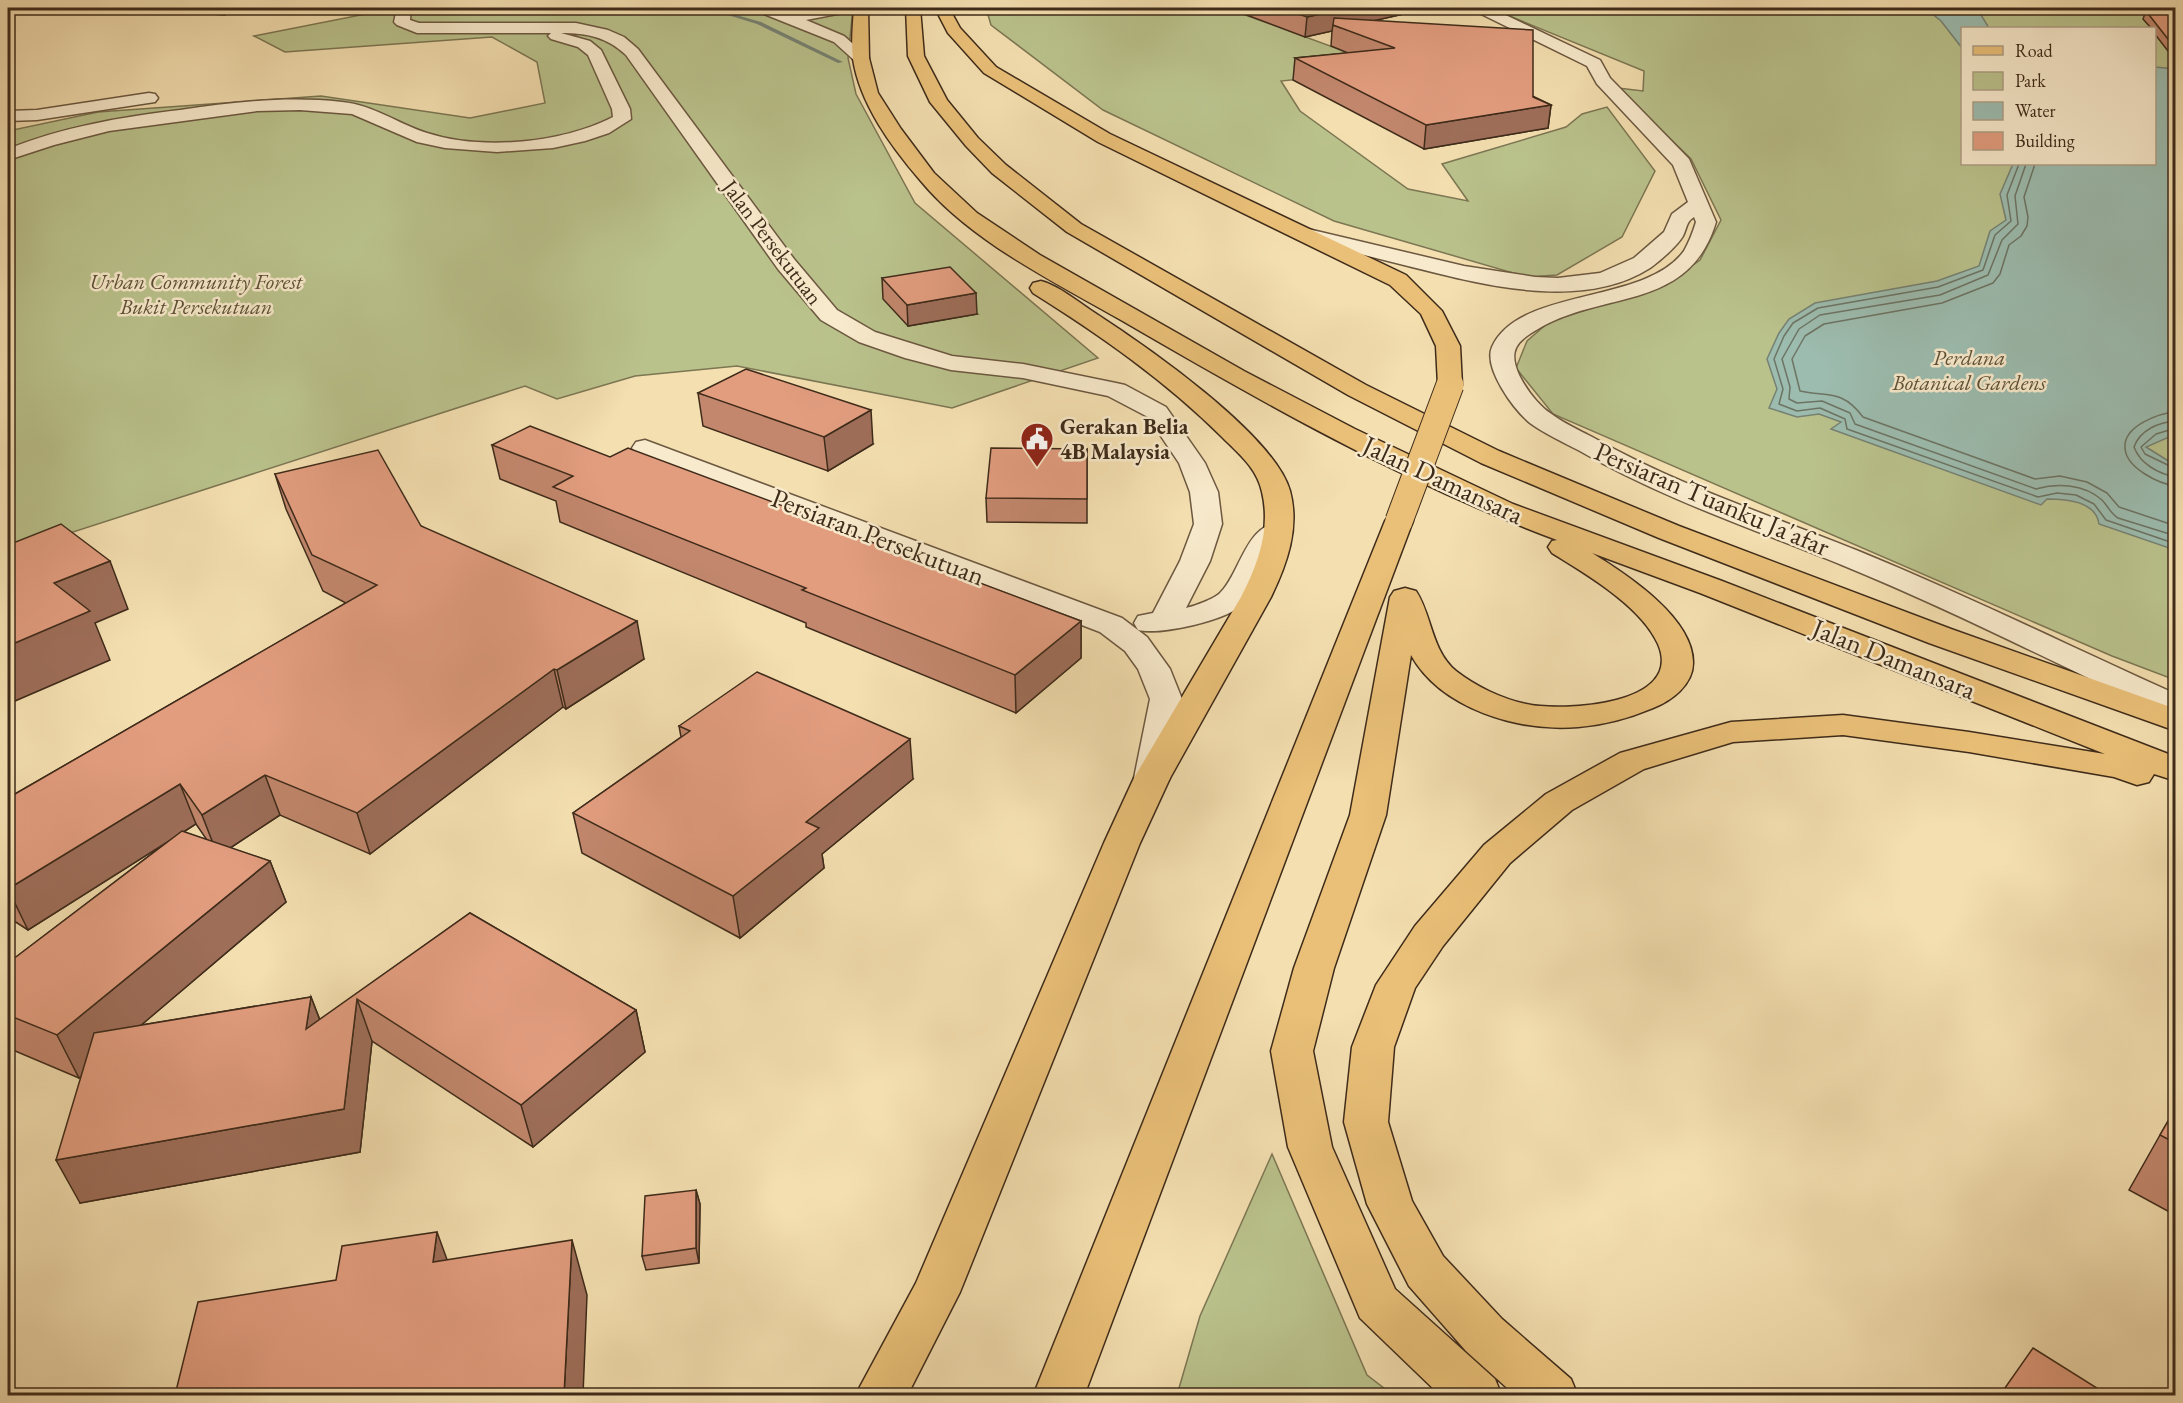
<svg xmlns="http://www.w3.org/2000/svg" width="2183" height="1403" viewBox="0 0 2183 1403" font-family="'EB Garamond',serif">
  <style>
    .green { fill: #bac28c; stroke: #7c7653; stroke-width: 1.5; fill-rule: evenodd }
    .water { fill: #9cbcaf; stroke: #768273; stroke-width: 1.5 }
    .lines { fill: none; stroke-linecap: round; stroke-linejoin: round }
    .shore { stroke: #6d7464; stroke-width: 1.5 }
    .stream { fill: #768273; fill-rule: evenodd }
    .minor-casing { stroke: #6c5840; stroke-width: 3 }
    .primary-casing { stroke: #3e2b1a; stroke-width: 3 }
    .minor { fill: #f8eacc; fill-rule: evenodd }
    .primary { fill: #eac078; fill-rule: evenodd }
    .primary-bridge-casing { stroke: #3e2b1a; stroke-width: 29; stroke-linecap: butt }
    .primary-bridge { stroke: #eac078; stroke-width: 27 }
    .wall { fill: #c2876d; stroke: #3e2b1a; stroke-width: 1.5; fill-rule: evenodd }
    .shaded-wall { fill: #9e6e59; stroke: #3e2b1a; stroke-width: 1.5 }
    .building { fill: #e29d7f; stroke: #3e2b1a; stroke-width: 1.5 }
    .labels { text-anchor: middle; stroke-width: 5; stroke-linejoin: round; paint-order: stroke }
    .far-street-label { font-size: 22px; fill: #3e2b1a; stroke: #f8eacc }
    .far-park-label { font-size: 22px; font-style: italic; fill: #5d5136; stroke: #f8eacc }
    .far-poi-label { font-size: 22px; font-weight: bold; fill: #3e2b1a; stroke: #f8eacc; text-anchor: start }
    .street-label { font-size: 27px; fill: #3e2b1a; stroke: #f8eacc }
  </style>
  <rect width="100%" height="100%" fill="#f4dfb0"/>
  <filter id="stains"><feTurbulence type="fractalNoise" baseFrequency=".00333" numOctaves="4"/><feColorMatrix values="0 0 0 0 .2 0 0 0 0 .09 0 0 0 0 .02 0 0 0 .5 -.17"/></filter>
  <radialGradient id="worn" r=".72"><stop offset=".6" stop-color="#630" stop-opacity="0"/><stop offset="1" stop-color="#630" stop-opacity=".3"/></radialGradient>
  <!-- green -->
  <g class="green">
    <path d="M368,8h485l-5,50 8,36 59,109 183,155 -146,50 -215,-42 -102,10 -78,23 -32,-13 -517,167v-422l90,-19 223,-16 149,22 75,-15 -8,-41 -45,-25 -207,15 -31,-16 122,-24z"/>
    <path d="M986,8h240l167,61 -112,12 19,30 108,78 60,12 -26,-37 124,-37 16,-13 25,-7 48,64 -33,66 -65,38 -30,2 -193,-56 -231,-111 -112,-85z"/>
    <path d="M1499,8h676v672l-63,-24 -559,-242 -37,-46 11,-27 22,-19 119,-39 32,-23 21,-40 -30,-61 -73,-71 25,3 1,-20 -137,-56zM1962,28h192v136h-192z"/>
    <path d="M1272,1154l95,221 26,20h-216l23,-79z"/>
  </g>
  <!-- water -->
  <g class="water">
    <path d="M1925,8h60l-4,7 8,13h-27v20l-21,-27z"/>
    <path d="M2155,67l20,2 1,365 -30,13 29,18v85l-76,-26c-3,-23 -33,-25 -52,-25l-6,6 -210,-76 10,-7 -22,-8 -22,3 -28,-9 8,-19 -10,-30 12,-26 10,-14 26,-16 122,-22 42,-15 11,-35 16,-11 -6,-26 13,-30h141z"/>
  </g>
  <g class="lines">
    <!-- shore -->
    <g class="shore">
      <path d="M2019,164l-12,31 4,26 -16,14 -12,35 -45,17 -120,21 -25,15 -9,13 -10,23 9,30 -4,15 18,7 23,-3 25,11 2,10 191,68 19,-4 19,2 18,9 12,16 70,24"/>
      <path d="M2026,164l-11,32 3,28 -16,16 -14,35 -48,20 -120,20 -21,14 -17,30 8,28 -1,12 8,4 25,-2 28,12 5,11 181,65c22,-6 48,-5 66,11 6,6 8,13 16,18l58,18"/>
      <path d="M2035,164l-11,33 4,20 -1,9 -6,10 -12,9 -9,29 -7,9 -51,20 -118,21 -19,12 -13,23 8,32c28,6 42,-2 63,26l172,62 25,-3 27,6 20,11 12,14 57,19"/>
      <path d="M2176,412c-17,1 -53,14 -51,36 1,20 34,36 51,38"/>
      <path d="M2176,421c-17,1 -36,9 -42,26 6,17 25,27 42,30"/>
      <path d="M2176,428l-20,6 -15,13 4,7 31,15"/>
    </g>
    <!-- stream -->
    <path class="stream" d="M705,8h7l49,14 82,40 -5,1 -81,-39z"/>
    <!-- minor casing -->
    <g class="minor-casing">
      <g id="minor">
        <path d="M397,8h14l-1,12 9,3h157l32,7 16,7 14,12 156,210 43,51 38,22 77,24 71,8 93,19 9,2 41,22 39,56 13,29 4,32 -12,37 -24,47c9,-2 28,-9 34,-15 21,-19 27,-78 67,-68l4,6c-5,8 -12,14 -18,21 -11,16 -16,39 -30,52 -17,17 -82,31 -105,26l-4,-7 4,-7 15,-3 27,-52 14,-37 -4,-32 -11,-29 -31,-46 -40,-21 -85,-18 -72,-8 -46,-12 -46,-16 -38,-22 -43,-51 -152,-214c-19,-18 -39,-22 -65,-22l29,8 11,9 29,59 1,10 -22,14 -24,8 -32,7 -56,4 -52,-4 -28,-6 -65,-28 -52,-4 -43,1 -148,20 -55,14 -46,15v-11c55,-22 113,-32 172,-39 53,-8 108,-14 162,-8 32,3 56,22 85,31 55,18 135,10 186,-16l-1,-8 -24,-54 -10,-8 -27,-8 -3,-3 3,-3h-134l-20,-8 -3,-3z"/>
        <path d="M761,8c14,-2 17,5 27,5 23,0 44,-5 67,-5l-2,3 -47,9 38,16 25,22 -8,5 -6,-2 -21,-19 -70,-28z"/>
        <path d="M1473,8h18l109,52 10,18 79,81 27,63c-27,90 -113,68 -178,107 -8,5 -18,10 -22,19 -9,19 19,55 34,65 13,10 29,17 44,25 83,47 173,76 262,112 108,44 213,96 320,144v23l-12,-3c-107,-50 -212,-104 -322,-149 -88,-36 -179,-66 -262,-114 -17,-9 -35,-17 -50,-28 -16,-13 -47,-55 -38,-76 27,-60 153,-42 192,-96 5,-9 9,-19 12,-29l-2,-5c-8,5 -7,11 -11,19 -6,10 -23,25 -33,32 -69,44 -170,16 -242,-2 -36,-9 -72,-18 -107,-27l-3,-4 3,-4 7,-2 156,37 71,11 23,1 42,-5 34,-15 30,-26 8,-18 16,-12 -15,-37 -76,-81 -10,-18 -112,-55z"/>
        <path d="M149,93l6,1 3,4 -3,4 -118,18 -29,1v-10l29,-1z"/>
        <path d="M645,440l477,178 25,19 23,32 12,30 -12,79 -6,8 -12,3 -12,-3 -6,-8 16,-79 -12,-30 -13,-18 -25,-19 -464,-178 -4,-6 4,-6z"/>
      </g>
    </g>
    <!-- primary casing -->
    <g class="primary-casing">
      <g id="primary">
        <path d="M854,8h14l1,50 9,35 23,36 33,44 43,40 63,42 204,116 111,58 158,75 209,77 454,176v24l-22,-7 -5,8 -12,3 -23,-8 -145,-25 -126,-17 -110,7 -89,27 -72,41 -62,53 -67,83 -28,42 -21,59 -6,75 24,79 31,55 59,63 69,60 7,17h-62l-50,-45 -57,-65 -42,-82 -23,-82 8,-75 24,-62 39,-59 69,-81 62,-51 74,-41 111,-31 112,-7 126,17 136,22 -405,-161 -108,-40c34,21 102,65 101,110 0,22 -22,38 -40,45 -24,10 -49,17 -75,19 -59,5 -137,-18 -167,-72l-25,160 -52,153 -21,83 19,96 63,142 100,90 7,17h-61l-81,-78 -72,-171 -17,-96 23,-83 56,-153 40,-218 4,-6 11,-3 11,3c16,24 15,59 40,80 19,15 46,28 70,33 35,8 159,2 132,-60 -17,-38 -72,-70 -106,-91l-4,-6 4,-6 5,-1c-153,-57 -295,-138 -436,-220 -68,-39 -151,-79 -201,-140 -29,-34 -60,-76 -67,-121 -2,-16 0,-35 1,-51z"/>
        <path d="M906,8h14l4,48 23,44 31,38 28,27 75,59 285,161 133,66 180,75 272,103 225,80v22l-247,-88 -270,-105 -178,-75 -133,-68 -281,-163 -75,-59 -26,-27 -36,-44 -22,-46z"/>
        <path d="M935,8h14l11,20 36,39 114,67 296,141 36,36 18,35 2,39 -3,5 -9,2 -9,-2 -3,-5 -2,-39 -15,-32 -31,-29 -292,-143 -114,-69 -36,-40z"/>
        <path d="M1041,281c18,5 36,20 51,30 51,33 182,123 198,180 10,37 -3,73 -19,106l-101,181 -30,65 -180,449 -53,104h-52l61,-113 188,-440 30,-65 107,-181c17,-33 30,-68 21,-105 -5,-24 -23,-38 -40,-55 -56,-56 -122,-102 -189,-144l-3,-5 3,-5z"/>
        <path d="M1399,513l10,2 4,6 -329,875h-51l352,-875 4,-6z"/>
      </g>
    </g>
    <!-- minor -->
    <use href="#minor" class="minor"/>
    <!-- primary -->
    <use href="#primary" class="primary"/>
    <!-- primary-bridge casing -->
    <g class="primary-bridge-casing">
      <path id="primary-bridge" d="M1399,521l51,-136"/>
    </g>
    <!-- primary-bridge -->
    <use href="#primary-bridge" class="primary-bridge"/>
  </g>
  <!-- wall -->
  <g class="wall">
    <path d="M127,8h98v7z"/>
    <path d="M1228,8h185v4l-36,8 174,85 -3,23 -124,21 -131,-69 2,-22 53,-5 -17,-7 1,-15 -27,6z"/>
    <path d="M2147,8h28v52l-21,-27v-5h-3l-8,-9z"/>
    <path d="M882,278l95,36 -69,12 -25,-27z"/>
    <path d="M698,393l175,51 -45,27 -125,-45z"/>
    <path d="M492,445l118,12 243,75v4l228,85v37l-65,55 -210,-86v-4l-246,-101 -4,-21 -56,-22z"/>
    <path d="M1087,449v74l-100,-1 -1,-24z"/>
    <path d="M275,474l146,52 223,133 -78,50 -3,-2 -193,147 -90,-39 -50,33 40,13 16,41 -145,123 170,-28 9,23 150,-107 166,97 9,42 -112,95 -161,-106 -12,111 -280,51 1,-128 -2,3 -71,-30v-85l159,-121 -139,88 -20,-13v-119l338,-195 -23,-12 -37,-82zM196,824l11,16 -23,-8z"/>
    <path d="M679,726l234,53 -91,75 2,14 -84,70 -158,-85 -9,-40 108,-76z"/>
    <path d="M2175,1109v106l-46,-25 31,-55z"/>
    <path d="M696,1190l4,14 -1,59 -53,7 -4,-14z"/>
  </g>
  <!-- shaded-wall -->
  <g class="shaded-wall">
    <path d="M1348,8h65v4l-72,16 -8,-3 -1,6 -27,6 2,-20z"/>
    <path d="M1551,105l-3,23 -124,21 2,-24z"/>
    <path d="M976,293l1,21 -69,12 -1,-21z"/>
    <path d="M871,410l2,34 -45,27 -4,-34z"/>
    <path d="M110,561l18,48 -33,14 15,37 -102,44v-58l46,-63z"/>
    <path d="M637,621l7,38 -78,50 -9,-39z"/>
    <path d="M1081,621v37l-65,55 -1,-38z"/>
    <path d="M554,669l9,38 -193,147 -13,-41z"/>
    <path d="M910,739l3,40 -91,75 2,14 -84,70 -7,-42 73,-74z"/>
    <path d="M265,775l15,40 -62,41 -16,-41z"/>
    <path d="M180,784l16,40 -168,106 -20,-41z"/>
    <path d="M270,861l16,41 -207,176 -22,-43z"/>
    <path d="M311,997l16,42 -21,-10z"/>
    <path d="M357,999l15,42 -12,111 -280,51 -24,-43 288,-51z"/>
    <path d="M636,1010l9,42 -112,95 -12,-42z"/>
    <path d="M696,1190l4,14 -1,59 -3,-15z"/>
    <path d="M437,1232l20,55 -24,-25z"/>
    <path d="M572,1240l15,55 -4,100h-19z"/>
  </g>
  <!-- building -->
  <g class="building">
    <path d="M1281,8h67l-41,9z"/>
    <path d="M2147,8h28v40l-29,-37z"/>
    <path d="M1334,18l199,12v67l18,8 -125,20 -131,-67 100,-10 -62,-23z"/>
    <path d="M950,267l26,26 -69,12 -25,-27z"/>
    <path d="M746,369l125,41 -47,27 -126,-44z"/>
    <path d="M530,426l80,31 18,-9 225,84 -3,2 231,87 -66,54 -213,-85 4,-2 -253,-101 20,-11 -81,-31z"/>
    <path d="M991,448l96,1v50l-101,-1z"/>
    <path d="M378,450l43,76 216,95 -80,49 -3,-1 -197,144 -92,-38 -63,40 -22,-31 -172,105v-91l369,-213 -65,-30 -37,-81z"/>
    <path d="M61,524l49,37 -56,22 36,28 -82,35v-101z"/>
    <path d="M757,672l153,67 -104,83 13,6 -86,68 -160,-83 117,-82 -11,-5z"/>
    <path d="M182,831l88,30 -213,174 -49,-20v-52z"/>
    <path d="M470,913l166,97 -115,95 -164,-106 -13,110 -288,51 38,-127 217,-36 -5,32z"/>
    <path d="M2175,1109v34l-15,-8z"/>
    <path d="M696,1190v58l-54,8 3,-60z"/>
    <path d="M437,1232l-4,30 139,-22 -8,155h-389l23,-93 138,-22 6,-34z"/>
    <path d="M2033,1348l75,47h-108z"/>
  </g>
  <!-- icons -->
  <defs>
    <g id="civic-pin" transform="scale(1.725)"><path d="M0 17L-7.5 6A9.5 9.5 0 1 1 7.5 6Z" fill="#8f2418" stroke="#f8eacc"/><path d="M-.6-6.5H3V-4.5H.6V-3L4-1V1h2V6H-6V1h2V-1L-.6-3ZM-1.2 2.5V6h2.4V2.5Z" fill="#fff"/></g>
  </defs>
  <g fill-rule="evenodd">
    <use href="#civic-pin" x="1037" y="439"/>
  </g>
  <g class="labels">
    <!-- far-street labels -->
    <g class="far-street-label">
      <text transform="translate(773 242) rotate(53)" y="8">Jalan Persekutuan</text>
    </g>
    <!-- far-park labels -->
    <g class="far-park-label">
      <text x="196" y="289">Urban Community Forest<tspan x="196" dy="25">Bukit Persekutuan</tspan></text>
      <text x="1969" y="365">Perdana<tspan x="1969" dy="25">Botanical Gardens</tspan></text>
    </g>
    <!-- far-poi labels -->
    <g class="far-poi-label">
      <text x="1060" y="434">Gerakan Belia<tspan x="1060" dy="25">4B Malaysia</tspan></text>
    </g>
    <!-- street labels -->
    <g class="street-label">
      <text transform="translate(1443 480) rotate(25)" y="9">Jalan Damansara</text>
      <text transform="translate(1712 499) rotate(23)" y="9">Persiaran Tuanku Ja'afar</text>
      <text transform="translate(878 537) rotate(21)" y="9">Persiaran Persekutuan</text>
      <text transform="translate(1894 659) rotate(22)" y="9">Jalan Damansara</text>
    </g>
  </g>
  <!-- margin -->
  <rect width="2183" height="1403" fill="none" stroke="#f4dfb0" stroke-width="30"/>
  <rect x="9" y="9" width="2165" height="1385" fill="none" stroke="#3e2b1a" stroke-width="3"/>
  <rect x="15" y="15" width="2153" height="1373" fill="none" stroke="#3e2b1a" stroke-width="1.5"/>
  <!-- legend -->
  <rect x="1961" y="27" width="195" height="138" fill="#f8eacc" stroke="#ae9e85" stroke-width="1.5"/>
  <rect x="1973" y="46" width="30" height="9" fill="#eac078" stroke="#ae9e85" stroke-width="1.5"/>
  <text x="2015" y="57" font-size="18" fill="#3e2b1a">Road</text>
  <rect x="1973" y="72" width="30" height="18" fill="#bac28c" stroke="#ae9e85" stroke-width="1.5"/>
  <text x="2015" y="87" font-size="18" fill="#3e2b1a">Park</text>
  <rect x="1973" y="102" width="30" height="18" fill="#9cbcaf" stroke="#ae9e85" stroke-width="1.5"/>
  <text x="2015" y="117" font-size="18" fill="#3e2b1a">Water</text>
  <rect x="1973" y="132" width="30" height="18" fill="#e29d7f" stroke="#ae9e85" stroke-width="1.5"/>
  <text x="2015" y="147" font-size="18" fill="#3e2b1a">Building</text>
  <rect width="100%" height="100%" filter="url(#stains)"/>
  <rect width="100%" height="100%" fill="url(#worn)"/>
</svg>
